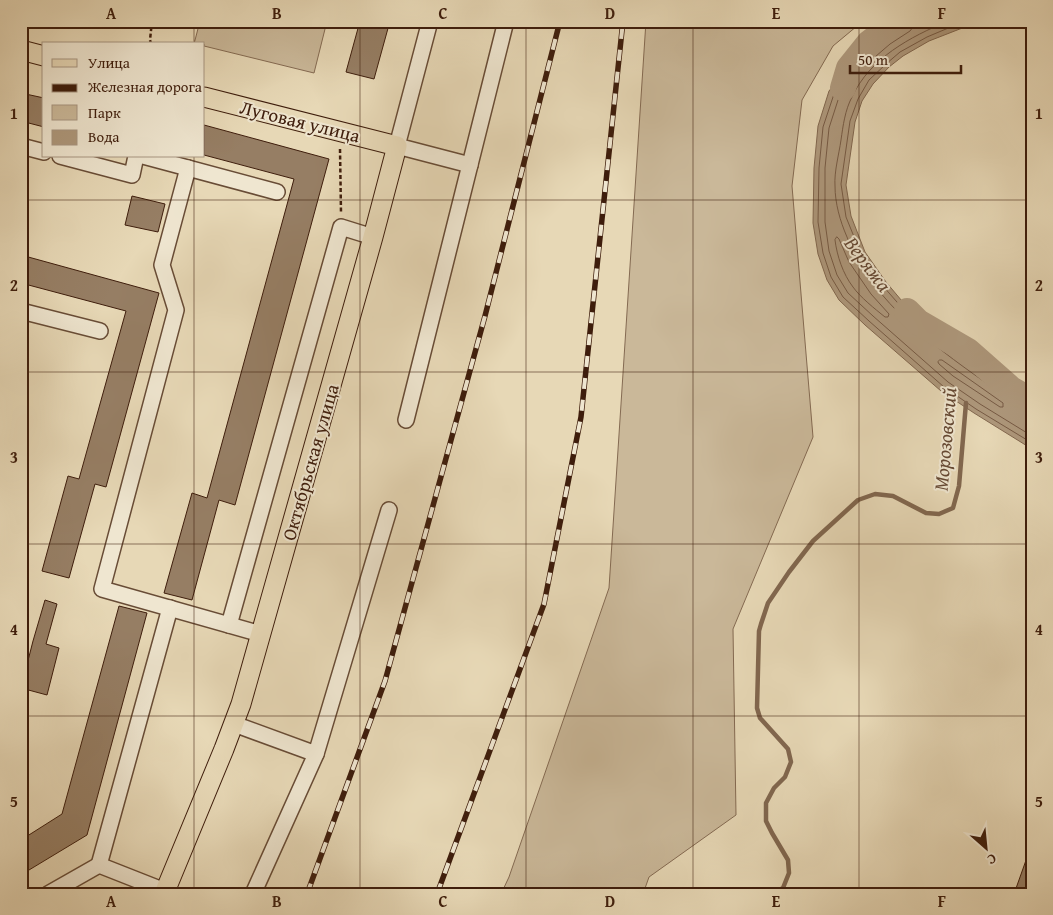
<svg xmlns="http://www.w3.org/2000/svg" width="1053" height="915" viewBox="0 0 1053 915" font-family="'Gentium Book Plus',serif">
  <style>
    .green { fill: #cab899; stroke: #846a52 }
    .water { fill: #ae987c; stroke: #81674f }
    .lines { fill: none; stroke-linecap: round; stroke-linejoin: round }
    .shore { stroke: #765a44; stroke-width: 1 }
    .stream { stroke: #81674f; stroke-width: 4.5 }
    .river { stroke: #ae987c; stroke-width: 26 }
    .building { fill: #967e64; stroke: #3e1d0c }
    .minor-casing { stroke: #684c36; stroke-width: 18 }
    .major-casing { stroke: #3e1d0c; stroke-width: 21 }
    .path { stroke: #3e1d0c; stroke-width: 2.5; stroke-dasharray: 4 2.5; stroke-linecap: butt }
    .minor { stroke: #efe6d0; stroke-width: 15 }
    .major { stroke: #e7d8b6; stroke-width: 19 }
    .rail-casing { stroke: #3e1d0c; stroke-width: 5.5 }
    .rail { stroke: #efe6d0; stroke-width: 4; stroke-dasharray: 11; stroke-linecap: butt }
    .grid { fill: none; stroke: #3e1d0c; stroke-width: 1; stroke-opacity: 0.55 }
    .labels { text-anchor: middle; stroke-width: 4; stroke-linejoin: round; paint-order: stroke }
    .street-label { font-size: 19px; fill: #3e1d0c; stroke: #efe6d0 }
    .water-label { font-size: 20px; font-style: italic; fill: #654833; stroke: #efe6d0 }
    .neatline { fill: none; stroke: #3e1d0c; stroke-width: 2 }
    .grid-label { font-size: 16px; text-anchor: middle; font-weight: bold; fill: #3e1d0c }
  </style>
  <rect width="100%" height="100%" fill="#e7d8b6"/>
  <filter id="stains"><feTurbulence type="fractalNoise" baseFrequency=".004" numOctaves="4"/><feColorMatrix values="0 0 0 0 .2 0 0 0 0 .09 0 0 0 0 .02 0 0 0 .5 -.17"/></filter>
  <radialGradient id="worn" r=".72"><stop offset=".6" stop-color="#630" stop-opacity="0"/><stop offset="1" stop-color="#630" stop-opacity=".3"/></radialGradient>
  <!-- green -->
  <g class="green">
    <path d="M200,21h127l-13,52 -110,-27v-2h-10z"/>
    <path d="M646,21h217l-30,25 -31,54 -10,86 21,251 -80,192 3,186 -87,62 -6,17h-142l8,-17 100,-289z"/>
  </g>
  <!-- water -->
  <path class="water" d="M906,21h91l-27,4 -41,16 -26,15 -14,11 -16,17 -11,17 -7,21 -9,63 5,31 14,36 21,30 21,25 32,28 93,66v48l-58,-36 -33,-22 -76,-66 -26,-25 -12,-20 -9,-26 -5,-31 1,-55 4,-42 11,-35 24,-30 31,-26z"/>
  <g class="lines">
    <!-- shore -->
    <g class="shore">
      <path d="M907,21v4l-2,2 -18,12 -30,26 -23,29 -11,33 -4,41 -1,54 5,31 8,24 12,20 26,24 75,66 32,22 56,34"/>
      <path d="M914,21l-1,6 -3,4 -20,13 -29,25 -22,28 -10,31 -4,40v54l4,29 8,24 11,18 25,23 75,66 32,22 52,32"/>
      <path d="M948,21c-38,16 -78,37 -96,76 -7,13 -9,29 -11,43 -2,14 -7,32 -6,46 0,17 5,35 12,51 3,7 5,14 9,21 39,67 106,107 167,151l9,2"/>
      <path d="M965,21l-38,16 -27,15 -14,12 -17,16 -11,19 -8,22 -9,63 5,33 15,37 21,31 22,25 32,29 91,64 5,1"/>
      <path d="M837,237l2,2 10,23 22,32 18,20 -1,3h-3c-10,-8 -25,-20 -32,-30 -10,-13 -16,-31 -18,-47z"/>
      <path d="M940,360h2l61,43v4h-3l-47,-31 -14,-12 -1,-2z"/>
    </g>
    <!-- stream -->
    <g class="stream">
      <path d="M968,360v-9"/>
      <path d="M773,894l10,-6 6,-15 -1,-13 -16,-27 -6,-12v-18l8,-15 11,-11 6,-15 -3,-13 -28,-31 -3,-10 2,-77 2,-7 7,-21 21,-31 24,-31 45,-41 17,-6 18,2 33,17 13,1 14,-6 6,-22 7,-83"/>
    </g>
    <!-- river -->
    <g class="river">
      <path d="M843,88l6,-20 20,-25 29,-22"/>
      <path d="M907,311l11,11 50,29 43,38 21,12"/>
    </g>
  </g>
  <!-- building -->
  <g class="building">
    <path d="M360,21h30l-16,58 -28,-7z"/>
    <path d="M21,93l23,5v29l-23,-6z"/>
    <path d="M204,125l125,34 -94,346 -16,-5 -27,100 -28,-7 28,-100 15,5 87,-319 -90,-24z"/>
    <path d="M132,196l33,8 -7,28 -33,-7z"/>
    <path d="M21,255l138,38 -53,194 -11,-3 -26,94 -27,-7 26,-95 11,3 47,-168 -105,-28z"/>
    <path d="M45,600l12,4 -11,40 13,4 -12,47 -26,-7 12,-47z"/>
    <path d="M119,606l28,7 -60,222 -58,35 -8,-1v-29l41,-26z"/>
    <path d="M1030,849h2v45h-18z"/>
  </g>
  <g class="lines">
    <!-- minor casing -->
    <g class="minor-casing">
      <g id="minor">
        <path d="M430,21l-33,125 73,19"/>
        <path d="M21,146l23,6"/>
        <path d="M60,156l72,19 4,-19"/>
        <path d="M143,156l134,36"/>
        <path d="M188,168l-26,97 14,45 -74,279 159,45"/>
        <path d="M21,311l79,20"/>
        <path d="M406,420l100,-399"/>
        <path d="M229,625l112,-398 32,10"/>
        <path d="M234,724l82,30 73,-244"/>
        <path d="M99,865l71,-257"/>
        <path d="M48,894l51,-29 66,26"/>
        <path d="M253,894l63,-140"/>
      </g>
    </g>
    <!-- major casing -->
    <g class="major-casing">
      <g id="major">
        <path d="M21,50l23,6"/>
        <path d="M164,894l60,-145 17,-45 132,-467 24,-91 -193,-49"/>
      </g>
    </g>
    <!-- path -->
    <g class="path">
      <path d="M151,44l-1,-4 2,-19"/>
      <path d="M340,149l1,64"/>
    </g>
    <!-- minor -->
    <use href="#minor" class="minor"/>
    <!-- major -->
    <use href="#major" class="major"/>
    <!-- rail casing -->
    <g class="rail-casing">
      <g id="rail">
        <path d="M307,894l78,-213 100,-365 75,-295"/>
        <path d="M437,894l107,-290 37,-187 42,-396"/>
      </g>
    </g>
    <!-- rail -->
    <use href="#rail" class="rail"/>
  </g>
  <!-- grid -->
  <path class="grid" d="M194,21v23M360,21v873M526,21v873M693,21v873M859,21v873M194,156v738M21,200h1011M21,372h1011M21,544h1011M21,716h1011"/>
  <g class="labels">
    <!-- street labels -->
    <g class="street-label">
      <text transform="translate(300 121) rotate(14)" y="7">Луговая улица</text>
      <text transform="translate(310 462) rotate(-74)" y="7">Октябрьская улица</text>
    </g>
    <!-- water labels -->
    <g class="water-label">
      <text transform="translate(868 264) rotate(53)" y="7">Веряжа</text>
      <text transform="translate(945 439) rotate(-85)" y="7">Морозовский</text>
    </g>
  </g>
  <!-- margin -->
  <rect width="1053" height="915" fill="none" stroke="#e7d8b6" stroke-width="55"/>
  <!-- legend -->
  <rect x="42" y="42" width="162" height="115" fill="#efe6d0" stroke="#a89682"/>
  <rect x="52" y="59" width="25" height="8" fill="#e7d8b6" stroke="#a89682"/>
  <text x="88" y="68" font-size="15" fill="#3e1d0c">Улица</text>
  <rect x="52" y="84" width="25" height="8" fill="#3e1d0c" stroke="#a89682"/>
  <text x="88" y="92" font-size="15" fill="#3e1d0c">Железная дорога</text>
  <rect x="52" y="105" width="25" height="15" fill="#cab899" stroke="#a89682"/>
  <text x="88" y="118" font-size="15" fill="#3e1d0c">Парк</text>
  <rect x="52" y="130" width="25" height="15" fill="#ae987c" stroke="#a89682"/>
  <text x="88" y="142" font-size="15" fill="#3e1d0c">Вода</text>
  <!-- north arrow -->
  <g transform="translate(986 848) rotate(153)" stroke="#efe6d0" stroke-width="4" paint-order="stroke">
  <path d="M0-4L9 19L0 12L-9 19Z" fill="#3e1d0c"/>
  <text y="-8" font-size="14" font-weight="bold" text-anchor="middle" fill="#3e1d0c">С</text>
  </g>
  <!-- scale -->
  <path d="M850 65v8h111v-8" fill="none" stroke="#3e1d0c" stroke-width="2.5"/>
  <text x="858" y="65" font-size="15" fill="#3e1d0c" stroke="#efe6d0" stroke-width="4" paint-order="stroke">50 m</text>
  <rect x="28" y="28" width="998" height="860" class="neatline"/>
  <g class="grid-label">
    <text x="111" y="19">A</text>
    <text x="277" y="19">B</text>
    <text x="443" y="19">C</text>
    <text x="610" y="19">D</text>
    <text x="776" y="19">E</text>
    <text x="942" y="19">F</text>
    <text x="14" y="119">1</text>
    <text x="1039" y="119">1</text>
    <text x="14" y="291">2</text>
    <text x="1039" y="291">2</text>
    <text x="14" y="463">3</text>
    <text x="1039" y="463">3</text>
    <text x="14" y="635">4</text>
    <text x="1039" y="635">4</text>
    <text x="14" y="807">5</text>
    <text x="1039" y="807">5</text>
    <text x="111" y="907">A</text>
    <text x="277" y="907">B</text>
    <text x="443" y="907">C</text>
    <text x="610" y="907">D</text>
    <text x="776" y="907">E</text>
    <text x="942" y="907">F</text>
  </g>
  <rect width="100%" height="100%" filter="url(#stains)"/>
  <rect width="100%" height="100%" fill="url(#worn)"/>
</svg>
